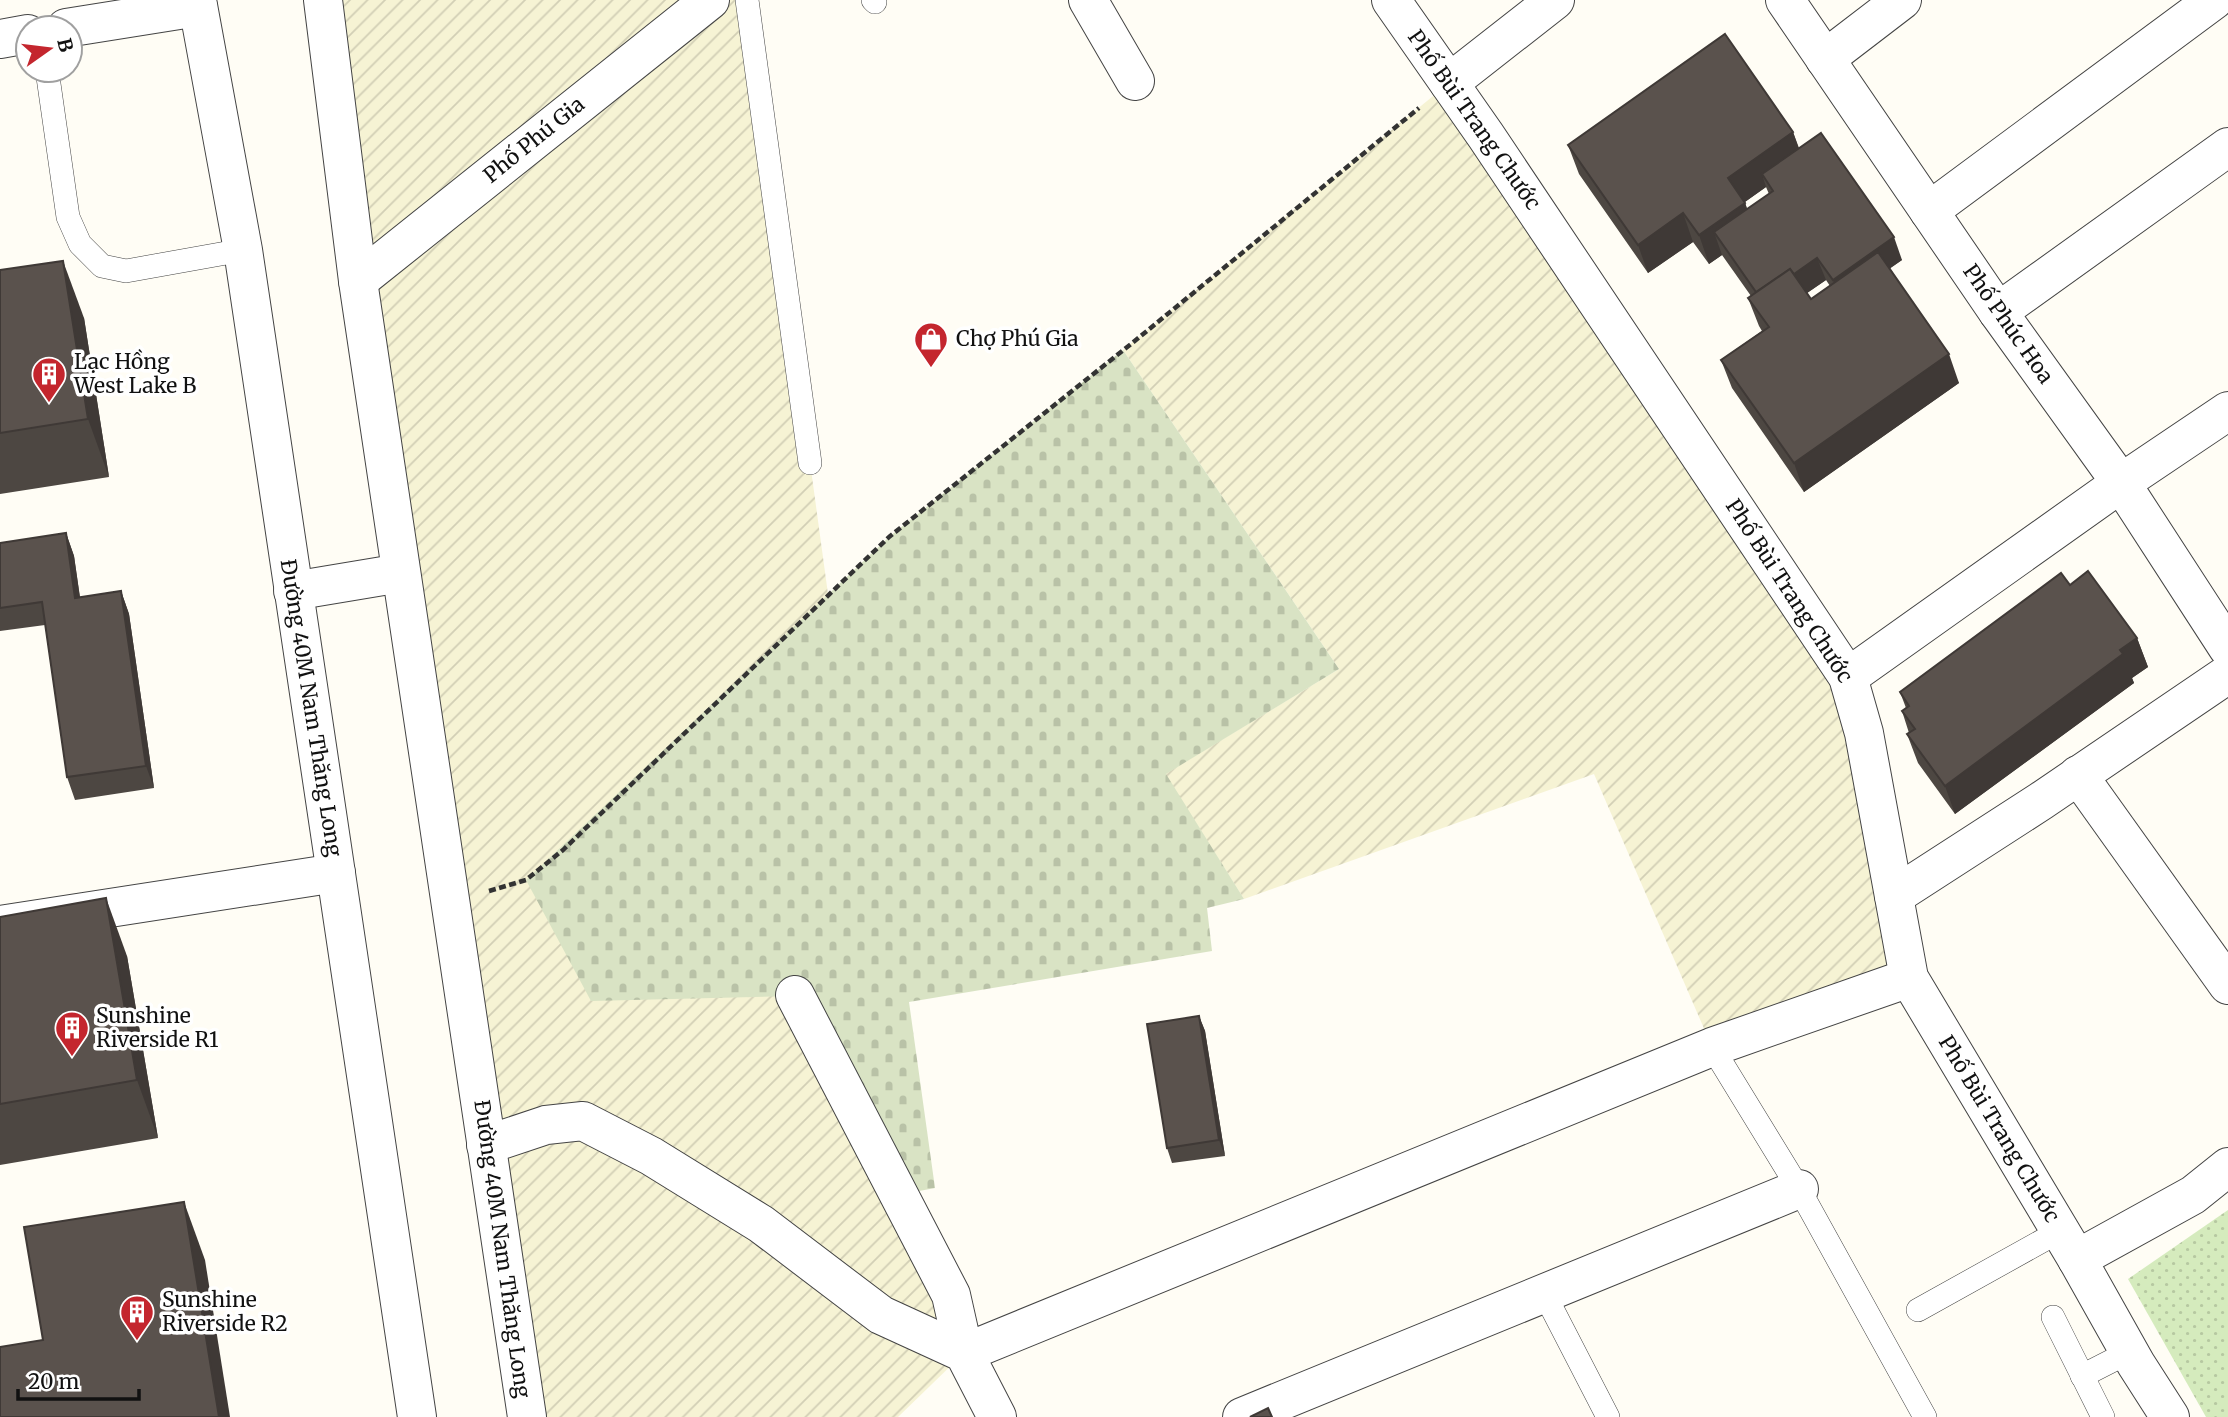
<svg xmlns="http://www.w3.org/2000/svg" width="2228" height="1417" viewBox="0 0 2228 1417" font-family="Merriweather,serif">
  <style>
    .farmland { fill: url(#farmland-furrows) }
    .green { fill: url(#green-dots) }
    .cemetery { fill: url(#cemetery-stones) }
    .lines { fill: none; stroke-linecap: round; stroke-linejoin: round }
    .service-casing { stroke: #444; stroke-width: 24 }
    .minor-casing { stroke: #444; stroke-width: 40 }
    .tertiary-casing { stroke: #444; stroke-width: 40 }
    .path { stroke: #333; stroke-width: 4.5; stroke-dasharray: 7 3.5; stroke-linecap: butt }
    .service { stroke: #fff; stroke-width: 23 }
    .minor { stroke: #fff; stroke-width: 38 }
    .tertiary { stroke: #fff; stroke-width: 38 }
    .wall { fill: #4d4742; fill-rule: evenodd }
    .shaded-wall { fill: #3f3936 }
    .building { fill: #5a524d; stroke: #3f3936; stroke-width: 2 }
    .labels { text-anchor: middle; stroke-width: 7; stroke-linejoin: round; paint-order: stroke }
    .street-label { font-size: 21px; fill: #111; stroke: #fff }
    .poi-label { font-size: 21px; fill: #111; stroke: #fff; text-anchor: start }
  </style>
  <defs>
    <pattern id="farmland-furrows" width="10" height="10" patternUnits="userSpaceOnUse" patternTransform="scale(1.75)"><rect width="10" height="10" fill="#f6f3d4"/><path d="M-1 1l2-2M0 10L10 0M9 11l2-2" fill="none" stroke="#d2cfb5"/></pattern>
    <pattern id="green-dots" width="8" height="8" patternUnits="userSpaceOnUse" patternTransform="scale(1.75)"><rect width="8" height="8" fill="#d5ebbd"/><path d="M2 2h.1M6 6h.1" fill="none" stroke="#b6c8a1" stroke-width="1.8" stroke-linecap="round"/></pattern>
    <pattern id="cemetery-stones" width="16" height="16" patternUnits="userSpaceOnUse" patternTransform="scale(1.75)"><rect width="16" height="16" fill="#d9e3c4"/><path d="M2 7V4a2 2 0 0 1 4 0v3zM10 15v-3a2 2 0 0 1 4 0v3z" fill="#b9c2a7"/></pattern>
  </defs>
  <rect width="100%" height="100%" fill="#fffdf5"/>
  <!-- farmland -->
  <g class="farmland">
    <path d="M322,0h425l81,594 -33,401 169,358 -66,64h-371z"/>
    <path d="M1449,83l399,594 61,301 -197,69 -118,-273 -350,125 -79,-125 174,-105 -216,-319z"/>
  </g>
  <!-- green -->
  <path class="green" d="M2228,1210v207h-22l-78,-138z"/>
  <!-- cemetery -->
  <path class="cemetery" d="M1123,350l216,319 -173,105 78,125 -37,9 5,43 -303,51 26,186 -37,7 -103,-199 -204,5 -65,-121 363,-343z"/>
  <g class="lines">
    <!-- service casing -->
    <g class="service-casing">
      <g id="service">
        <path d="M747,0l63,463"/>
        <path d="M873,0l2,2"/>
        <path d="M47,70l21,147 12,27 22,22 24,5 117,-21"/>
        <path d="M1712,1047l87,142 126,228"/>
        <path d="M1544,1293l64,124"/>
        <path d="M1918,1310l142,-79"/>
        <path d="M2053,1317l50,100"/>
        <path d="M2082,1376l47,-24"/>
      </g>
    </g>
    <!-- minor casing -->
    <g class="minor-casing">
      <g id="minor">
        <path d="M1088,0l47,81"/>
        <path d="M1391,0l95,136 362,541 16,56 45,245 168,281 59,105 34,53"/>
        <path d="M1785,0l213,312 123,171 107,165"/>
        <path d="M66,28l132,-21"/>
        <path d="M0,39l28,-5"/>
        <path d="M1825,59l77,-59"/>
        <path d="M1449,83l106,-83"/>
        <path d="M1929,211l285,-211"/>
        <path d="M358,281l352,-281"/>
        <path d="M1998,312l230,-165"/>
        <path d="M1848,677l273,-194 107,-72"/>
        <path d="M2078,775l150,210"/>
        <path d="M1894,896l147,-95 187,-127"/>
        <path d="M0,925l336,-52"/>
        <path d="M795,995l156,300 13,58 748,-306 197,-69"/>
        <path d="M486,1145l60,-20 37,-4 68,35 110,68 120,91 83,38 33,64"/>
        <path d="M2077,1259l116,-64 35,-28"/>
        <path d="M1242,1417l557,-228"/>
      </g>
    </g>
    <!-- tertiary casing -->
    <g class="tertiary-casing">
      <g id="tertiary">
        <path d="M197,0l46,250 174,1167"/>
        <path d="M323,0l35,281 169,1136"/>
        <path d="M293,591l108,-18"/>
      </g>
    </g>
    <!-- path -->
    <path class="path" d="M489,891l37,-11 37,-30 326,-313 242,-193 288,-236"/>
    <!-- service -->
    <use href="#service" class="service"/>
    <!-- minor -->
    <use href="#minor" class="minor"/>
    <!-- tertiary -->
    <use href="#tertiary" class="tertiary"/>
  </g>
  <!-- wall -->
  <g class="wall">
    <path d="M1793,132l6,16 103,112 -12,8 69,115 -155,109 -72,-104 -11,-28 41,-29 -3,-5 -11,-28 3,-2 -29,-41 -13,9 -16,-22 -45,31 -69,-99 -11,-29zM1766,187l3,7 -22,15 -2,-7zM1826,280l4,6 -19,13 -4,-6z"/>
    <path d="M0,270l84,48 25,159 -109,17z"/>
    <path d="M66,533l8,23 6,41 41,-6 8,23 25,174 -79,12 -8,-23 -22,-152 -45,6v-88z"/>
    <path d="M2070,585l67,53 11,29 -16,11 2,5 -179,131 -37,-51 -11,-29 2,-1 -7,-22 4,-3 -6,-16z"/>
    <path d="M0,917l127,39 31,182 -158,27z"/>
    <path d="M1199,1016l6,15 20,125 -53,7 -5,-15z"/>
  </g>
  <!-- shaded-wall -->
  <g class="shaded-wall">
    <path d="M1793,132l10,29 -41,13 4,13 -27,19 -11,-28z"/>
    <path d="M1745,203l10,28 -41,1 8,23 -13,9 -10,-29z"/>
    <path d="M1683,213l10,29 -45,31 -10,-28z"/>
    <path d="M1894,237l8,23 -61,43 -8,-23z"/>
    <path d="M1817,258l9,22 -58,40 -8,-22z"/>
    <path d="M63,261l21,57 25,159 -21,-58z"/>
    <path d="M1949,354l10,29 -155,109 -10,-29z"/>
    <path d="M66,533l8,23 9,64 -8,-22z"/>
    <path d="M121,591l8,23 25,174 -8,-22z"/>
    <path d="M2137,638l11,29 -16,11 2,5 -179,131 -10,-28z"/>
    <path d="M106,898l21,58 31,182 -21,-58z"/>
    <path d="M1199,1016l6,15 20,125 -6,-16z"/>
    <path d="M184,1202l21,58 25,157h-11z"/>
  </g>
  <!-- building -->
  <g class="building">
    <path d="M1725,34l68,98 -65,46 17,25 -46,32 -16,-22 -45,32 -70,-100z"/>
    <path d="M1821,133l73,104 -61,43 -16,-22 -23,16 -4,-5 -34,23 -42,-60 59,-41 -11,-17z"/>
    <path d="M1878,252l71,102 -155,109 -73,-103 48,-33 -21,-29 42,-29 21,30z"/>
    <path d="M63,261l25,158 -88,14v-163z"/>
    <path d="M66,533l9,65 46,-7 25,175 -79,11 -25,-175 -42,6v-65z"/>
    <path d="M2088,571l49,67 -17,12 3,4 -178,132 -38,-52 8,-5 -13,-18 7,-5 -9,-14 161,-119 9,12z"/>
    <path d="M106,898l31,182 -137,24v-187z"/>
    <path d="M1199,1016l20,124 -52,8 -20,-124z"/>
    <path d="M184,1202l35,215h-219v-70l43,-7 -19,-113z"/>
    <path d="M1268,1408l4,9h-22z"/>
  </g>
  <!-- icons -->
  <defs>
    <g id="shop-pin" transform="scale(1.75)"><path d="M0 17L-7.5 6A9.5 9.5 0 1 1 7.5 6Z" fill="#c4262e" stroke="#fff"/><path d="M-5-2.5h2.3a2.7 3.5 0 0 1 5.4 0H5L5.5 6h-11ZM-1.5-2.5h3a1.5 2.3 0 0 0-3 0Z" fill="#fff"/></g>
    <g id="building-pin" transform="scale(1.75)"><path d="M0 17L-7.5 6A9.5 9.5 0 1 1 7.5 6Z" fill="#c4262e" stroke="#fff"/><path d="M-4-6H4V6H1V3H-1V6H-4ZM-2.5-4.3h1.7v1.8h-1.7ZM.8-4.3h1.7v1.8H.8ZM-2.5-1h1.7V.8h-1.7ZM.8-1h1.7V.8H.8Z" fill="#fff"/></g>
  </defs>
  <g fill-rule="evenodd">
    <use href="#shop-pin" x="931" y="339"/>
    <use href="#building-pin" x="49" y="374"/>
    <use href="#building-pin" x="72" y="1028"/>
    <use href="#building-pin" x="137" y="1312"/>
  </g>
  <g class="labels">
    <!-- street labels -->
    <g class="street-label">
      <text transform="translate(1474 120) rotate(55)" y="7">Phố Bùi Trang Chước</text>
      <text transform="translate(534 140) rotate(-39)" y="7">Phố Phú Gia</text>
      <text transform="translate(2008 324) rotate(55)" y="7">Phố Phúc Hoa</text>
      <text transform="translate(1789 591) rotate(57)" y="7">Phố Bùi Trang Chước</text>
      <text transform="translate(311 708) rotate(81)" y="7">Đường 40M Nam Thăng Long</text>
      <text transform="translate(1999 1129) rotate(59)" y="7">Phố Bùi Trang Chước</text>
      <text transform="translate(502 1249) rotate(82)" y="7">Đường 40M Nam Thăng Long</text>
    </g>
    <!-- poi labels -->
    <g class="poi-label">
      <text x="956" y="346">Chợ Phú Gia</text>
      <text x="74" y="369">Lạc Hồng<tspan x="74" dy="24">West Lake B</tspan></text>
      <text x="96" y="1023">Sunshine<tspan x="96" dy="24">Riverside R1</tspan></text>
      <text x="162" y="1307">Sunshine<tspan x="162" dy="24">Riverside R2</tspan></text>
    </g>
  </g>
  <!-- north arrow -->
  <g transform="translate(49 49) rotate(76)"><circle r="33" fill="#ffffff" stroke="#a0a0a0" stroke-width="2"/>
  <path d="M0-5L12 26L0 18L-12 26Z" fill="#c4262e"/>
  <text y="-10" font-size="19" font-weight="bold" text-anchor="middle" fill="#111111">B</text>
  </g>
  <!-- scale -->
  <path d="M18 1389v10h121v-10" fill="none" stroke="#111111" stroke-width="3.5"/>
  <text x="28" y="1389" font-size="21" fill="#111111" stroke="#ffffff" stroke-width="5" paint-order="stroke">20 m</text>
</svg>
